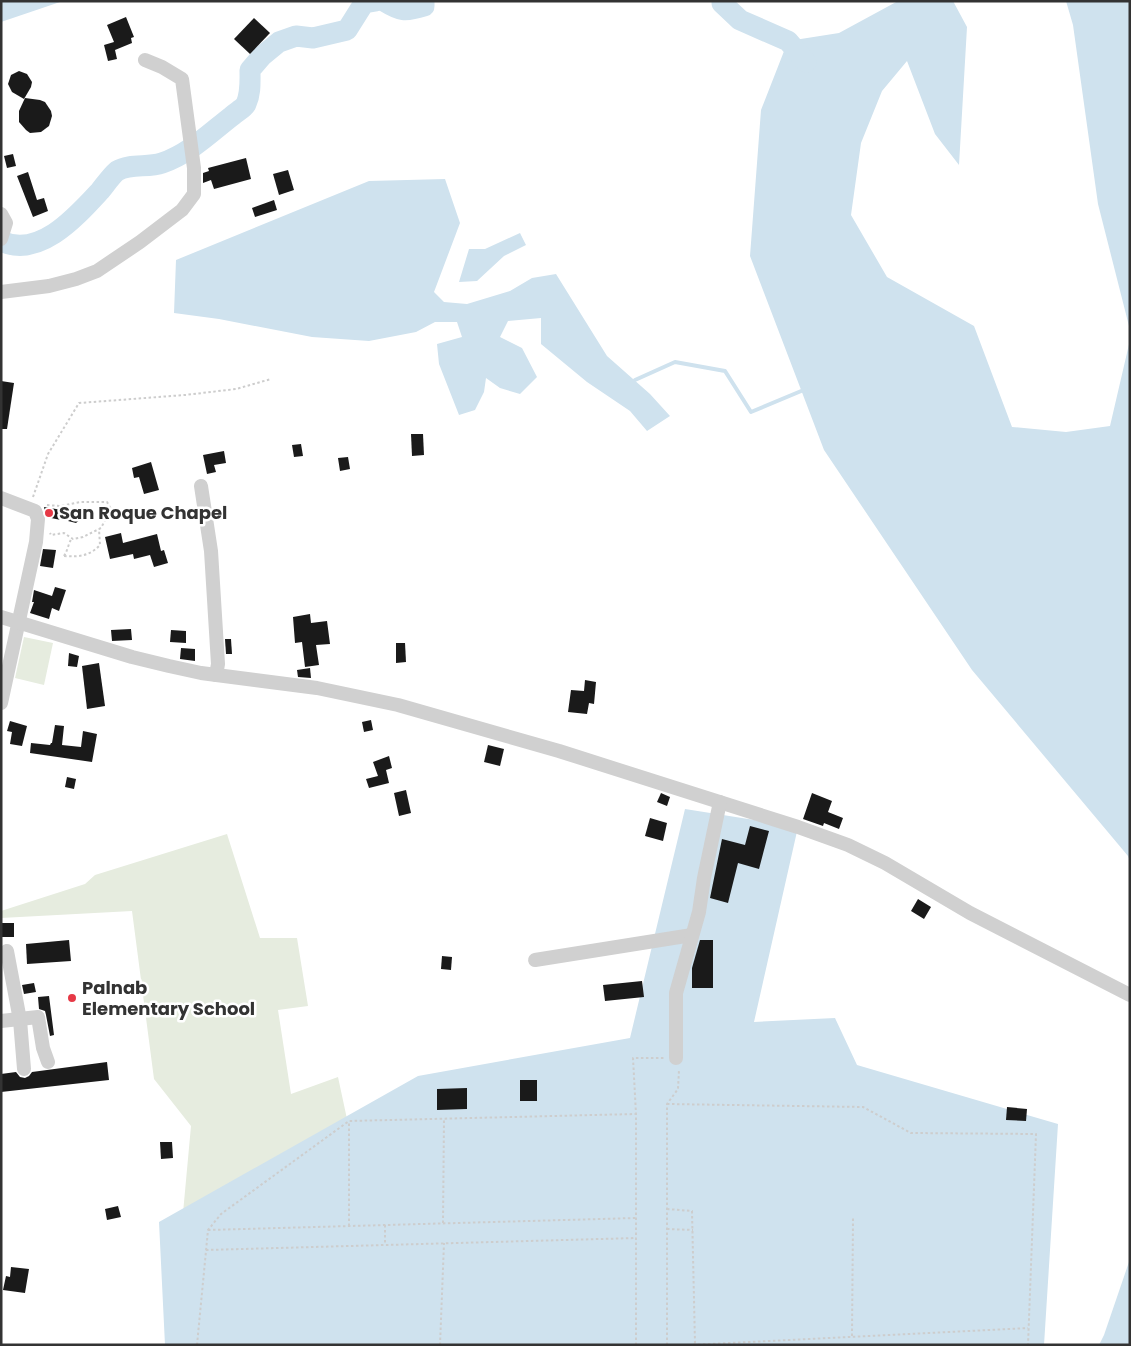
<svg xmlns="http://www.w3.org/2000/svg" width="1131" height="1346" viewBox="0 0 1131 1346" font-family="Poppins,sans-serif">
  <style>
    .green { fill: #e6ecdf }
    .water { fill: #cfe2ee }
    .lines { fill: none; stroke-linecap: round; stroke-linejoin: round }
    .stream { stroke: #cfe2ee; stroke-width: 4 }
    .river { stroke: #cfe2ee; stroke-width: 21 }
    .building { fill: #1a1a1a }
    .path { stroke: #cdcdcd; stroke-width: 2; stroke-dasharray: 2.5 2.5; stroke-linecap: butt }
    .minor { stroke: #d0d0d0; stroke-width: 14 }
    .poi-dot { fill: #e63946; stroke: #fff; stroke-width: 2 }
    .labels { text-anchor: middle; stroke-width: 5; stroke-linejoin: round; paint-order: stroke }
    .poi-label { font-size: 18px; font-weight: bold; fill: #333; stroke: #fff; text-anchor: start }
  </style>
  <rect width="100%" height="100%" fill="#fff"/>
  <!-- green -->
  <g class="green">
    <path d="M24,637l29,6 -9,42 -29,-7z"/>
    <path d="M227,834l33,104h37l11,68 -30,4 13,84 47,-17 9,42 -164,94 8,-87 -37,-47 -22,-168 -131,7v-7l84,-27 10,-9z"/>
  </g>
  <!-- water -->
  <g class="water">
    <path d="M1,1h62l-62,21z"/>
    <path d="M898,1h55l14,26 -8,138 -24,-31 -28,-73 -25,30 -21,52 -10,72 36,62 87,49 38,101 54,5 44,-6 20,-86v521l-2,-5 -156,-186 -148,-220 -74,-194 11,-146 27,-69 51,-8z"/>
    <path d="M1066,1h64v329l-32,-126 -25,-179z"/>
    <path d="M445,179l15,44 -26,69 10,10 23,2 43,-13 22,-13 24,-4 51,82 43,38 20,22 -23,15 -17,-20 -43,-29 -46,-38v-26l-33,3 -8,16 22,11 15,29 -17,17 -20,-6 -14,-10 -2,14 -9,18 -16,5 -20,-51 -2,-20 25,-7 -5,-15h-22l-19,10 -47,9 -57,-4 -93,-18 -45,-6 2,-53 193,-79z"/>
    <path d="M520,233l6,12 -22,11 -27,25 -18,1 10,-33h16z"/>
    <path d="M685,809l113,18 -44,195 81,-4 22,47 201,59 -14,221h-879l-6,-123 259,-146 212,-38z"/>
    <path d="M1130,1259v86h-31l5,-10z"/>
  </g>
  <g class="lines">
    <!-- stream -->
    <path class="stream" d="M635,380l40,-18 50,9 26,41 55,-23"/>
    <!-- river -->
    <g class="river">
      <path d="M384,1c16,10 21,11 40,5v-5"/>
      <path d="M722,1v2l18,17 48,21 18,21"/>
      <path d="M1,241c38,18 75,-24 99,-50 5,-6 11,-15 17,-20 13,-8 31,-3 45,-8 27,-9 48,-30 70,-47 4,-4 11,-7 14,-12 5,-11 4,-22 4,-34l12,-14 17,-14 17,-6 17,2 34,-8 17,-27 12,-2"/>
    </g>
  </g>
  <!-- building -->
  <g class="building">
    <path d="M126,17l8,20 -3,1 1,5 -17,7 2,9 -9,2 -4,-16 10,-3 -7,-17z"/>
    <path d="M254,18l16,15 -20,21 -16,-15z"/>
    <path d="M19,71l8,3 5,8 -1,5 -7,12 -12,-7 -4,-8 3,-9z"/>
    <path d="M25,98l15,2 5,2 6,9 1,5 -3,10 -8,6 -11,1 -4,-3 -7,-8v-11z"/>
    <path d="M13,154l3,12 -9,2 -3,-12z"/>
    <path d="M246,158l5,21 -37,10 -3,-9 -8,3v-10l6,-2 -1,-3z"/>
    <path d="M288,170l6,20 -15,5 -6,-21z"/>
    <path d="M28,172l9,28 7,-2 4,13 -15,6 -16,-41z"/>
    <path d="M274,200l3,10 -22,7 -3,-9z"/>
    <path d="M1,381l13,2 -7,46h-6z"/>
    <path d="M411,434h12l1,21 -12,1z"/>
    <path d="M301,444l2,12 -9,1 -2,-12z"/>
    <path d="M224,451l2,12 -12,2 2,7 -9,2 -4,-19z"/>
    <path d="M348,457l2,12 -10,2 -2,-13z"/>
    <path d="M151,462l8,28 -15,4 -5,-17 -5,1 -2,-10z"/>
    <path d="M44,507l18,3 -1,10 -15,-3z"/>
    <path d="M66,508l9,3 7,7 -6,5 -8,-2z"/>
    <path d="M121,533l2,10 34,-9 4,17 3,-1 4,13 -14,4 -4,-12 -16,4 -1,-5 -23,5 -5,-22z"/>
    <path d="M43,549l13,1 -3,18 -13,-2z"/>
    <path d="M55,587l11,3 -7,21 -7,-3 -3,11 -19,-6 4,-11h-2l2,-12 18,6z"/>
    <path d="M310,614l1,9 16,-2 3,23 -14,1 3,20 -14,2 -3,-25 -7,1 -2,-26z"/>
    <path d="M131,629l1,11 -20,1 -1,-11z"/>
    <path d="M171,630l15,1v12l-16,-1z"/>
    <path d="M225,639h6l1,15h-6z"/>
    <path d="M396,643h9l1,19 -10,1z"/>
    <path d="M181,648l14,1v12l-15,-2z"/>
    <path d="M69,653l10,3 -2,11 -9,-1z"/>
    <path d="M99,663l6,43 -18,3 -5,-43z"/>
    <path d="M310,668l1,10 -13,-1 -1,-7z"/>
    <path d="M585,680l11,2 -2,22 -5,-1 -2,11 -19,-2 3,-22 13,1z"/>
    <path d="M371,720l2,10 -9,2 -2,-10z"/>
    <path d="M10,721l17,5 -5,20 -12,-2 2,-12 -5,-1z"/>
    <path d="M55,725l9,1 -2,19 19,2 2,-16 14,3 -5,28 -62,-9 1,-10 19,2 1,-2h1z"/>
    <path d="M488,745l16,4 -4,17 -16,-4z"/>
    <path d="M389,756l3,12 -6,2 3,13 -20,5 -3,-9 12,-3 -5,-14z"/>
    <path d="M67,777l9,2 -2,10 -9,-2z"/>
    <path d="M406,790l5,23 -12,3 -5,-23z"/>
    <path d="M661,793l9,4 -3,9 -10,-4z"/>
    <path d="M812,793l20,8 -4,11 15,6 -4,11 -15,-6 -1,3 -20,-7z"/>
    <path d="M650,818l17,5 -4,18 -18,-5z"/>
    <path d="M750,826l19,5 -10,38 -21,-6 -10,40 -18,-5 12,-59 23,6z"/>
    <path d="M918,899l13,8 -7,12 -13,-8z"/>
    <rect x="1" y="923" width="13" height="14"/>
    <path d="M69,940l2,21 -44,3 -1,-20z"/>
    <path d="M700,940h13v48h-21v-20z"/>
    <path d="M442,956l10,1 -1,13 -10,-1z"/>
    <path d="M642,981l2,16 -39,4 -2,-16z"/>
    <path d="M34,983l2,9 -12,2 -2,-9z"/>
    <path d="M49,996l5,39 -4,1 -4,-21 -1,-4 -6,-2 -1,-12z"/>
    <path d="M107,1062l2,18 -108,12v-18l15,-2 4,5 5,1 4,-2 3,-4z"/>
    <rect x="520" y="1080" width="17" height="21"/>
    <path d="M467,1088v21l-30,1v-21z"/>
    <path d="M1007,1107l20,2 -1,12 -20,-1z"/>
    <path d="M160,1142h12l1,16 -12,1z"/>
    <path d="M118,1206l3,11 -14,3 -2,-11z"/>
    <path d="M11,1267l18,2 -4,24 -22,-3 3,-14 4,1z"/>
  </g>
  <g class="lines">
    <!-- path -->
    <g class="path">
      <path d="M33,497l15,-43 31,-51 106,-8 51,-6 35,-10"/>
      <path d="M47,505l13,1 20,-4h27l4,7 -10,19 -18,9 -10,2 -9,-6 -13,2 -1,-2"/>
      <path d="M64,556c15,1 26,0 36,-11l-1,-16"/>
      <path d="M64,556c4,-6 4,-12 8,-18"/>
      <path d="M667,1104l196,3 48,26 125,1 -8,211"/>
      <path d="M667,1209l25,2 3,133"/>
      <path d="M443,1223l1,-104"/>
      <path d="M385,1225v20"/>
      <path d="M349,1226v-105"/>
      <path d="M667,1229l26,1"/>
      <path d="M208,1230l428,-12"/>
      <path d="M206,1250l430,-12"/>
      <path d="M852,1336l1,-118"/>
      <path d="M197,1345l11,-115 13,-16 128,-93 286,-7"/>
      <path d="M440,1345l4,-102"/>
      <path d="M636,1345v-231l-3,-56h31"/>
      <path d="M667,1345v-241l11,-15 1,-19"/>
      <path d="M688,1345l340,-17"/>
    </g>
    <!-- minor -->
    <g class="minor">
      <path d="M1,214l5,9 -5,16"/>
      <path d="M1,292l48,-6 27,-7 21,-8 43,-29 42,-32 12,-16v-26l-12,-89 -20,-12 -17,-7"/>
      <path d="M201,486l10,65 7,113 -2,11"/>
      <path d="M1,498l34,13 3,8 -2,23 -35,161"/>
      <path d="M1,617l131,40 37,9 32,7 116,15 81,17 161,46 239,76 50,18 37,18 85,50 160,82"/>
      <path d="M7,951l13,69 4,49"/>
      <path d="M535,960l157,-25"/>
      <path d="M1,1021l37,-4 5,31 5,14"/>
      <path d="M676,1058v-65l23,-81 5,-34 16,-76"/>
    </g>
  </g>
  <!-- markers -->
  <g class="poi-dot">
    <circle cx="49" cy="513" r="5"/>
    <circle cx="72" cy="998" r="5"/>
  </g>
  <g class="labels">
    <!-- poi labels -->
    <g class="poi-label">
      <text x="59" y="519">San Roque Chapel</text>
      <text x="82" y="994">Palnab<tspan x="82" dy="21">Elementary School</tspan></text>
    </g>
  </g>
  <!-- border -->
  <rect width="1131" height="1346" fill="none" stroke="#333333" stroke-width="5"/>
</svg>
